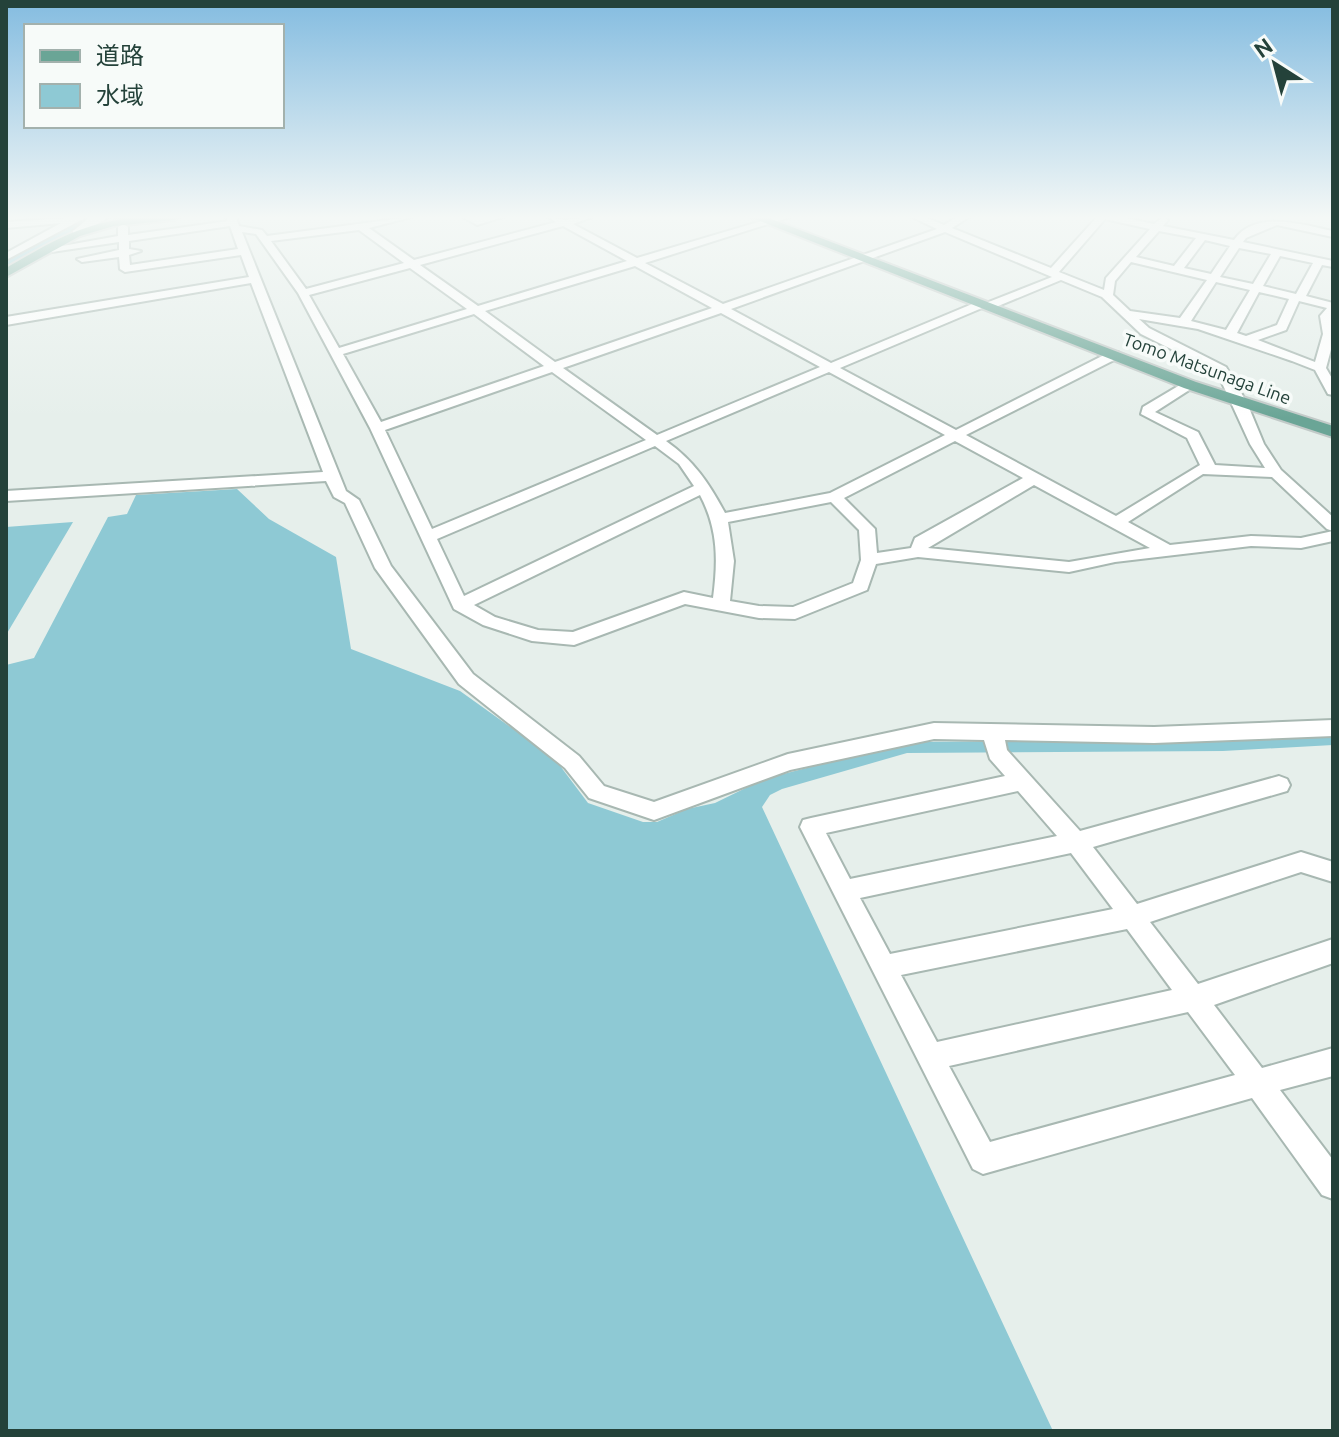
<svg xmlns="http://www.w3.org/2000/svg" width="1339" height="1437" viewBox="0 0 1339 1437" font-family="Ubuntu,'Noto Sans JP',sans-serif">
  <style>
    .water { fill: #8ec9d4 }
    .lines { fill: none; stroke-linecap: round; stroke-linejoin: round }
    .river { fill: #8ec9d4; fill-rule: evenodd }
    .minor-casing { stroke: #a8b8b2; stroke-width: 4 }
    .major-casing { stroke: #c2cac8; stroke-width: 4 }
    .minor { fill: #fff; fill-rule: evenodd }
    .major { fill: #6aa596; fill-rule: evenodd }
    .labels { text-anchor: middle; stroke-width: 7; stroke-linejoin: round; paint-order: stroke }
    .far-street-label { font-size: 18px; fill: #24423a; stroke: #f7fbf9 }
  </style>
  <rect width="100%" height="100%" fill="#e6efeb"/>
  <!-- water -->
  <g class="water">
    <path d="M237,489l32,30 67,38 15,92 109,42 95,68 33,44 55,19h14l30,-13 28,-6 49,-24 143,-37 251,-2 175,-6v11l-110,6 -316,2 -125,36 -12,6 -8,12 291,624h-1047v-766l28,-7 74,-141 19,-3 9,-19z"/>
    <path d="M73,522l-67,113v-108z"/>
  </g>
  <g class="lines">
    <!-- river -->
    <path class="river" d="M84,217h15l-93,49v-9z"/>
    <!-- minor casing -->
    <g class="minor-casing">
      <g id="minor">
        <path d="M85,217l-2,2 -77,41v-7l55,-30 -55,5v-6z"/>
        <path d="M90,217h19c-7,4 -29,18 -36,18v-4z"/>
        <path d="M226,217h10l3,9 23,4 5,6 144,-19 -42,11 45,32 142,-38 -8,-5 17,3 27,-3 -19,7 64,34 138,-41h15l-145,46 78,41 214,-75 -25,-12h13l19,8 13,-8h12l-17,11 99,40 46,-51h24l33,7 9,-7 5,3 -5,6 71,14c22,-31 69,-15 99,-9v6l-56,-12 -31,13 -3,4 90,19v6l-11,-2 -16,31 27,7v39l-7,26 7,12v15l-5,-1 -13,-24 -23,-9 -94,-32 -59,-10 10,9 77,39 21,36 17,41 17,26 52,47v14l-6,-2 -55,-52 -69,-3 -75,48 42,23 81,-9 50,2 32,-7v10l-32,7 -50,-2 -136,16 -46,10 -151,-15 -42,7 -9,26 -72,29 -36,-1 -74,-14 -111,41 -42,-4 -49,-16 -29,-16 -84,-181 -72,-135 -42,-59 -14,-2 104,259 13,9 32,66 82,108 106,82 25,30 50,16 134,-48 146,-31 220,4 179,-7v16l-179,7 -149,-3 2,10 73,81 199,-55 8,3 3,6 -3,6 -194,56 44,57 164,-52 32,10v20l-32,-10 -151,50 48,62 135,-45v24l-119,42 48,63 71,-20v28l-53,14 53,70v39l-11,-4 -70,-97 -269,76 -10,-5 -173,-342 3,-7 8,-2 194,-42 -15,-17 -6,-19 -50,-1 -144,31 -136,50 -65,-22 -24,-30 -106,-84 -84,-116 -30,-65 -11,-6 -8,-16 -320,20v-10l317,-19 -72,-189 -245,42v-8l243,-40 -8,-22 -116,17 -5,-3 -1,-12 -37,5 -5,-3 42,-9v-8l-74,11 -5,-3 78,-14v-9l5,-3 5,3v8l100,-14zM1105,219l45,10 -44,49 -2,12 -45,-18zM230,226l8,23 -108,16 -1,-10 12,-4 -12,-2v-8zM563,226l64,35 -149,45 -58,-41zM359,230l45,33 -98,26 -35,-48zM1159,231l37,7 -22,28 -38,-9zM945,232l107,45 -66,26 -9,-1 -146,61 -100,-54zM1205,240l25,6 -19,28 -27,-6zM1239,248l32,6 -18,30 -33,-7zM1280,256l33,7 -17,31 -33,-8zM1131,262l76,18 -27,38 -50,-7 -17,-16 2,-14zM635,266l77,42 -157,54 -70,-51zM410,268l57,41 -128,39 -30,-53zM1061,280l41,17 39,37 76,38 33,72 15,24 -50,-3 -17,-33 -43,-20 42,-27 -12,-3 -42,25 -2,7 46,24 13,27 -84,51 -150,-81 152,-77v-6h-8l-154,78 -116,-62 142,-60 9,1zM1216,282l34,8 -24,40 -35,-9zM1259,292l30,7 -12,26 -31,11 -9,-3zM1299,301l28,7 -7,8 3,18 -8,28 -57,-22 28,-10zM721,313l99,54 -163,68 -94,-67zM474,314l70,52 -163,56 -38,-68zM552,372l94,68 -214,89 -47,-99zM829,372l116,63 -115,58 -105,20c-16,-30 -31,-52 -59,-72zM955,441l68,37 -108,60 -4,10 -34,5 -2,-24 -31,-31zM655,446l24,18 15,22 -230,110 -27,-57zM1034,485l116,63 -81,14 -141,-14zM700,495c18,34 18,65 13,103l-29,-6 -111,40 -35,-2 -43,-13 -21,-12zM831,502l28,28 2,30 -8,23 -60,24 -34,-1 -29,-5 4,-40 -6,-39zM1018,791l39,45 -207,43 -24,-46zM1071,853l42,56 -223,45 -30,-56zM1127,929l45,61 -235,52 -36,-67zM1188,1012l47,63 -245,67 -41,-76z"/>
        <path d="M463,217h40l-26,8z"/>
      </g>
    </g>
    <!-- major casing -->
    <g class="major-casing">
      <g id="major">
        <path d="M139,217h41l-6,3 -60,6 -34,10 -74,41v-9c49,-28 75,-45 133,-51z"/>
        <path d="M750,217h16l430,165 137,44v11l-149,-49z"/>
      </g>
    </g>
    <!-- minor -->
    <use href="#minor" class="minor"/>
    <!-- major -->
    <use href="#major" class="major"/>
  </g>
  <!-- sky -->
  <linearGradient id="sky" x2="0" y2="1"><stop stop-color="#84bce0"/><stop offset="0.52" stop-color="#f4f8f6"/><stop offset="1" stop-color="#f4f8f6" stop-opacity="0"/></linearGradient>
  <rect width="1339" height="418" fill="url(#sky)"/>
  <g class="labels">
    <!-- far-street labels -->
    <g class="far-street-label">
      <text transform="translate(1207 369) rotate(20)" y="6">Tomo Matsunaga Line</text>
    </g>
  </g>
  <!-- border -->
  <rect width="1339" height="1437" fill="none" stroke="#24423a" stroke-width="16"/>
  <!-- legend -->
  <rect x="24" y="24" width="260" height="104" fill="#f7fbf9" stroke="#a3b1ad" stroke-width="2"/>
  <rect x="40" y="50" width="40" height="12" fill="#6aa596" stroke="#a3b1ad" stroke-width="2"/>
  <text x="96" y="64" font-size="24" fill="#24423a">道路</text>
  <rect x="40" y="84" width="40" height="24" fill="#8ec9d4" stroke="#a3b1ad" stroke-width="2"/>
  <text x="96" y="104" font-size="24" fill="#24423a">水域</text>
  <!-- north arrow -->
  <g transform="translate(1275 64) rotate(324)" stroke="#f7fbf9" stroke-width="6" paint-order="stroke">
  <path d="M0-6L14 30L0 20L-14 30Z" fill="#24423a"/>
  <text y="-12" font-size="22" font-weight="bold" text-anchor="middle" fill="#24423a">N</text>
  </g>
</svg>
